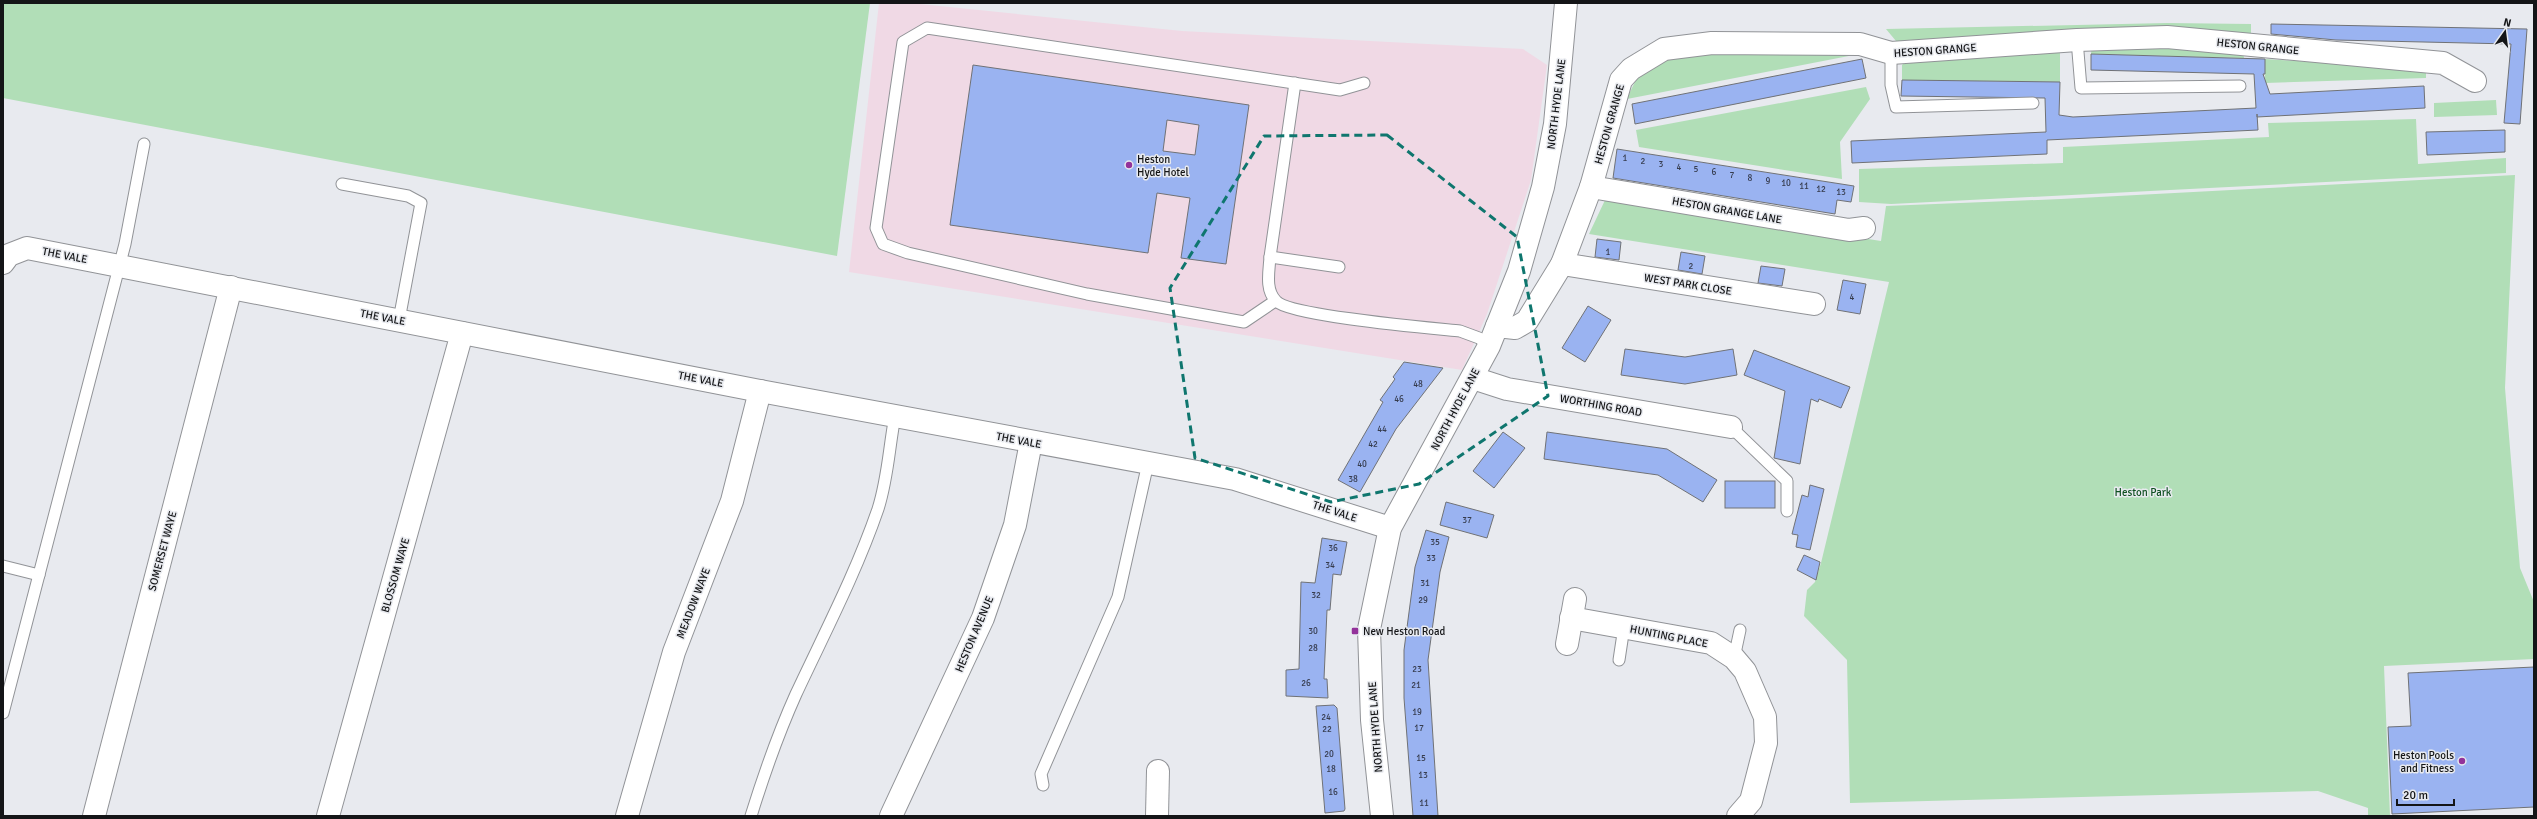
<svg xmlns="http://www.w3.org/2000/svg" width="2537" height="819" viewBox="0 0 2537 819" font-family="Signika,sans-serif">
  <style>
    .commercial { fill: #f0d9e5 }
    .green { fill: #b1deb7 }
    .building { fill: #9ab3f1; stroke: #707276; fill-rule: evenodd }
    .lines { fill: none; stroke-linecap: round; stroke-linejoin: round }
    .service-casing { stroke: #919397; stroke-width: 13 }
    .minor-casing { stroke: #919397; stroke-width: 24 }
    .tertiary-casing { stroke: #919397; stroke-width: 24 }
    .service { stroke: #fff; stroke-width: 11 }
    .minor { stroke: #fff; stroke-width: 22 }
    .tertiary { stroke: #fff; stroke-width: 22 }
    .marked { fill: none; stroke: #0f766e; stroke-width: 3; stroke-dasharray: 8 5; stroke-linejoin: round }
    .poi-dot { fill: #93329a; stroke: #e8eaef; stroke-width: 1.5 }
    .labels { text-anchor: middle; stroke-width: 3; stroke-linejoin: round; paint-order: stroke }
    .number-label { font-size: 9px; fill: #363c4e }
    .street-label { font-size: 11px; fill: #141517; stroke: #e8eaef }
    .poi-label { font-size: 11px; fill: #141517; stroke: #e8eaef; text-anchor: start }
    .park-label { font-size: 11px; fill: #0f5021; stroke: #e8eaef }
  </style>
  <rect width="100%" height="100%" fill="#e8eaef"/>
  <!-- commercial -->
  <path class="commercial" d="M879,3h31l272,28 341,18 24,16 -16,115 -44,134 -25,56 -613,-98z"/>
  <!-- green -->
  <g class="green">
    <path d="M3,3h867l-33,253 -834,-158z"/>
    <path d="M2167,23l84,1v9l13,6 -363,8 -15,-18z"/>
    <path d="M2092,43l150,5 2,10 -153,-4z"/>
    <path d="M2052,50l8,2v30l-158,-2v-15l4,-4z"/>
    <path d="M1686,51l173,3 -232,45c15,-37 24,-34 59,-48z"/>
    <path d="M2265,59l156,10 5,3v6l-161,5z"/>
    <path d="M1866,87l4,12 -30,43 2,37 -203,-32 -3,-17z"/>
    <path d="M2496,100l1,15 -63,2v-14z"/>
    <path d="M2416,119l2,45 88,-6v15l-615,31 -32,-2v-33l204,-6v-16l206,-10 -1,-14z"/>
    <path d="M2515,175l-10,213 15,180 14,34v57l-150,7 6,150h-22v-8l-50,-17 -468,12 -3,-143 -43,-44 3,-26 8,-8 6,-19 68,-281 -300,-48 17,-36 275,43 5,-35 175,-7z"/>
  </g>
  <!-- building -->
  <g class="building">
    <path d="M2271,24l256,5 -7,95 -16,-1 7,-79 -175,-4 -65,-6z"/>
    <path d="M2091,54l174,5v15h-2l7,20 154,-8 1,22 -168,9v-3l1,16 -211,10v14l-195,9 -1,-22 195,-9 -1,-34 -144,-2 1,-16 158,2 -1,33 14,2 183,-9 -2,-34 -163,-4z"/>
    <path d="M1862,59l4,19 -231,46 -3,-20z"/>
    <path d="M973,65l276,40 -23,159 -45,-6 9,-60 -33,-5 -9,60 -198,-28zM1167,120l32,5 -4,30 -32,-4z"/>
    <path d="M2505,130v22l-78,3 -1,-23z"/>
    <path d="M1617,149l237,37 -3,16 -14,-2 -2,14 -222,-36z"/>
    <path d="M1597,239l24,3 -2,18 -24,-3z"/>
    <path d="M1681,252l24,4 -3,18 -24,-4z"/>
    <path d="M1761,266l24,3 -3,17 -24,-3z"/>
    <path d="M1843,280l23,4 -6,30 -23,-4z"/>
    <path d="M1588,306l23,14 -26,42 -23,-14z"/>
    <path d="M1625,349l60,8 48,-8 4,26 -52,9 -64,-9z"/>
    <path d="M1754,350l96,37 -9,21 -22,-9 -1,3 -7,-3 -11,65 -26,-6 11,-67 -41,-16z"/>
    <path d="M1404,362l39,6 -47,61 -36,63 -22,-12 45,-78 -3,-2 15,-21 -2,-2z"/>
    <path d="M1503,432l22,16 -31,40 -21,-17z"/>
    <path d="M1547,432l120,17 50,31 -14,22 -45,-27 -114,-16z"/>
    <rect x="1725" y="481" width="50" height="27"/>
    <path d="M1810,485l14,4 -14,61 -14,-3 2,-12 -6,-1 10,-39 6,2z"/>
    <path d="M1446,502l48,13 -7,23 -47,-13z"/>
    <path d="M1426,530l23,7 -9,35 -12,88 10,156h-25l-9,-118v-48l11,-83z"/>
    <path d="M1322,538l25,4 -6,33 -8,-1 -3,36h-3l-3,69h3l1,19 -42,-2v-26l13,-1 2,-87 14,1z"/>
    <path d="M1804,555l16,7 -4,18 -19,-10z"/>
    <path d="M2534,667v140l-142,7 -4,-87 23,-1 -3,-53z"/>
    <path d="M1334,705l3,3 8,101 -1,2 -19,2 -9,-107z"/>
  </g>
  <g class="lines">
    <!-- service casing -->
    <g class="service-casing">
      <g id="service">
        <path d="M2077,40l4,48 159,-2"/>
        <path d="M1891,53v32l5,22 137,-4"/>
        <path d="M1295,83l-25,174c-1,15 -5,33 6,44 14,15 155,27 184,30l19,7 10,8"/>
        <path d="M342,184l66,12 13,7 -22,117"/>
        <path d="M1270,257l69,10"/>
        <path d="M1275,301l-31,21 -157,-28 -179,-41 -25,-9 -7,-16 27,-186 24,-14 413,62 24,-7"/>
        <path d="M1731,427l56,54v30"/>
        <path d="M3,566l36,9"/>
        <path d="M1734,658l6,-28"/>
        <path d="M1619,660l5,-33"/>
        <path d="M3,713l122,-469 19,-100"/>
        <path d="M1043,785l-2,-11 77,-177 30,-134"/>
        <path d="M751,816c13,-42 27,-82 45,-122 29,-62 60,-121 82,-185 10,-31 11,-62 17,-93"/>
      </g>
    </g>
    <!-- minor casing -->
    <g class="minor-casing">
      <g id="minor">
        <path d="M1591,187l258,43 15,-2"/>
        <path d="M3,263l6,-8 18,-7 733,143 475,88 155,49"/>
        <path d="M1562,264l252,40"/>
        <path d="M1497,326l18,2 12,-7 35,-57 29,-77 30,-107 10,-11 33,-20 48,-6 148,1 31,9 186,-13 90,-3 276,26 32,18"/>
        <path d="M1473,378l34,11 224,38"/>
        <path d="M1571,618l140,25 23,15 11,13 20,46 1,26 -15,58 -13,15"/>
        <path d="M1567,644l8,-45"/>
        <path d="M94,816l137,-529"/>
        <path d="M328,816l134,-483"/>
        <path d="M627,816l47,-164 58,-151 28,-110"/>
        <path d="M891,816l92,-198 32,-93 16,-83"/>
        <path d="M1157,816l1,-45"/>
      </g>
    </g>
    <!-- tertiary casing -->
    <g class="tertiary-casing">
      <path id="tertiary" d="M1382,816l-10,-96 -3,-91 21,-101 99,-182 30,-75 24,-84 12,-63 11,-121"/>
    </g>
    <!-- service -->
    <use href="#service" class="service"/>
    <!-- minor -->
    <use href="#minor" class="minor"/>
    <!-- tertiary -->
    <use href="#tertiary" class="tertiary"/>
  </g>
  <!-- marked area -->
  <path class="marked" d="M1387,135l130,102 31,159 -129,88 -88,18 -136,-44 -25,-170 94,-152z"/>
  <!-- markers -->
  <g class="poi-dot">
    <circle cx="1129" cy="165" r="4"/>
    <rect x="1351" y="627" width="8" height="8" rx="2"/>
    <circle cx="2462" cy="761" r="4"/>
  </g>
  <g class="labels">
    <!-- number labels -->
    <g class="number-label">
      <text x="1625" y="161">1</text>
      <text x="1643" y="164">2</text>
      <text x="1661" y="167">3</text>
      <text x="1679" y="170">4</text>
      <text x="1696" y="172">5</text>
      <text x="1714" y="175">6</text>
      <text x="1732" y="178">7</text>
      <text x="1750" y="181">8</text>
      <text x="1768" y="184">9</text>
      <text x="1786" y="186">10</text>
      <text x="1804" y="189">11</text>
      <text x="1821" y="192">12</text>
      <text x="1841" y="195">13</text>
      <text x="1608" y="255">1</text>
      <text x="1691" y="269">2</text>
      <text x="1852" y="300">4</text>
      <text x="1418" y="387">48</text>
      <text x="1399" y="402">46</text>
      <text x="1382" y="432">44</text>
      <text x="1373" y="447">42</text>
      <text x="1362" y="467">40</text>
      <text x="1353" y="482">38</text>
      <text x="1467" y="523">37</text>
      <text x="1435" y="545">35</text>
      <text x="1333" y="551">36</text>
      <text x="1431" y="561">33</text>
      <text x="1330" y="568">34</text>
      <text x="1425" y="586">31</text>
      <text x="1316" y="598">32</text>
      <text x="1423" y="603">29</text>
      <text x="1313" y="634">30</text>
      <text x="1313" y="651">28</text>
      <text x="1417" y="672">23</text>
      <text x="1306" y="686">26</text>
      <text x="1416" y="688">21</text>
      <text x="1417" y="715">19</text>
      <text x="1326" y="720">24</text>
      <text x="1419" y="731">17</text>
      <text x="1327" y="732">22</text>
      <text x="1329" y="757">20</text>
      <text x="1421" y="761">15</text>
      <text x="1331" y="772">18</text>
      <text x="1423" y="778">13</text>
      <text x="1333" y="795">16</text>
      <text x="1424" y="806">11</text>
    </g>
    <!-- street labels -->
    <g class="street-label">
      <text transform="translate(2258 46) rotate(6)" y="4">HESTON GRANGE</text>
      <text transform="translate(1935 50) rotate(-4)" y="4">HESTON GRANGE</text>
      <text transform="translate(1556 104) rotate(-83)" y="4">NORTH HYDE LANE</text>
      <text transform="translate(1609 124) rotate(-74)" y="4">HESTON GRANGE</text>
      <text transform="translate(1727 210) rotate(10)" y="4">HESTON GRANGE LANE</text>
      <text transform="translate(65 255) rotate(11)" y="4">THE VALE</text>
      <text transform="translate(1688 284) rotate(9)" y="4">WEST PARK CLOSE</text>
      <text transform="translate(383 317) rotate(11)" y="4">THE VALE</text>
      <text transform="translate(701 379) rotate(11)" y="4">THE VALE</text>
      <text transform="translate(1601 405) rotate(10)" y="4">WORTHING ROAD</text>
      <text transform="translate(1455 409) rotate(-62)" y="4">NORTH HYDE LANE</text>
      <text transform="translate(1019 440) rotate(11)" y="4">THE VALE</text>
      <text transform="translate(1335 511) rotate(18)" y="4">THE VALE</text>
      <text transform="translate(162 551) rotate(-75)" y="4">SOMERSET WAYE</text>
      <text transform="translate(395 575) rotate(-74)" y="4">BLOSSOM WAYE</text>
      <text transform="translate(693 603) rotate(-69)" y="4">MEADOW WAYE</text>
      <text transform="translate(974 634) rotate(-67)" y="4">HESTON AVENUE</text>
      <text transform="translate(1669 636) rotate(11)" y="4">HUNTING PLACE</text>
      <text transform="translate(1375 727) rotate(-94)" y="4">NORTH HYDE LANE</text>
    </g>
    <!-- poi labels -->
    <g class="poi-label">
      <text x="1137" y="163">Heston<tspan x="1137" dy="13">Hyde Hotel</tspan></text>
      <text x="1363" y="635">New Heston Road</text>
      <text x="2454" y="759" text-anchor="end">Heston Pools<tspan x="2454" dy="13">and Fitness</tspan></text>
    </g>
    <!-- park labels -->
    <g class="park-label">
      <text x="2143" y="496">Heston Park</text>
    </g>
  </g>
  <!-- border -->
  <rect width="2537" height="819" fill="none" stroke="#141517" stroke-width="8"/>
  <!-- north arrow -->
  <g transform="translate(2505 32) rotate(14)" stroke="#e8eaef" stroke-width="3" paint-order="stroke">
  <path d="M0-3L7 15L0 10L-7 15Z" fill="#141517"/>
  <text y="-6" font-size="11" font-weight="bold" text-anchor="middle" fill="#141517">N</text>
  </g>
  <!-- scale -->
  <path d="M2397 799v6h57v-6" fill="none" stroke="#141517" stroke-width="2"/>
  <text x="2403" y="799" font-size="12" fill="#141517" stroke="#e8eaef" stroke-width="3" paint-order="stroke">20 m</text>
</svg>
